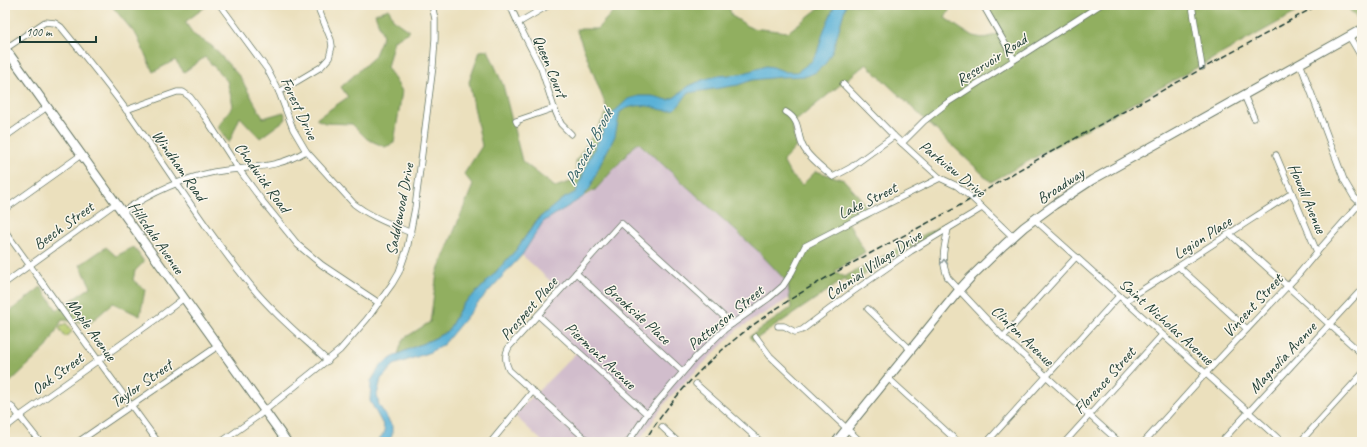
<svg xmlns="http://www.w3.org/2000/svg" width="1367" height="447" viewBox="0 0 1367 447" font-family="Caveat,sans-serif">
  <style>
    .industrial { fill: #d1bdcc }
    .green { fill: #b7cb6e; stroke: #6b8451 }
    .forest { fill: #91af61; stroke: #58764a }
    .water { fill: #5ab1d7; stroke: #3c7786 }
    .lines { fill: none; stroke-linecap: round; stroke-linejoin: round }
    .street-casing { stroke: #667664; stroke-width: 7 }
    .secondary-casing { stroke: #667664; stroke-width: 10 }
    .street { stroke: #fff; stroke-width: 5.5 }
    .secondary { stroke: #fff; stroke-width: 8 }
    .rail { stroke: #1f3d34; stroke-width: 1.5; stroke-dasharray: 6 3; stroke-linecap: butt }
    .oneway { stroke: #8f9e9a }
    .labels { text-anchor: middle; stroke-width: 3; stroke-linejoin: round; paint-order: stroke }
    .street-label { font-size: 16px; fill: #1f3d34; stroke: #fbf7ec }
    .water-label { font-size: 17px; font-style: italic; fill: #316065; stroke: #fbf7ec }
  </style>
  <rect width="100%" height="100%" fill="#fbf7ec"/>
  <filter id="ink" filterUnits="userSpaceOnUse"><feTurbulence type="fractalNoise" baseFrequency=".025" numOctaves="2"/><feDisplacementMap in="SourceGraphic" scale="8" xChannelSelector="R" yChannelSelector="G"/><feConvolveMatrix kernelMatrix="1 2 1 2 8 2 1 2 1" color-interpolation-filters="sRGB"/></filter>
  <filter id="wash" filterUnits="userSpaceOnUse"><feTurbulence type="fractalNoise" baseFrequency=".012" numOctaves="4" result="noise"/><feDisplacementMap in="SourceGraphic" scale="16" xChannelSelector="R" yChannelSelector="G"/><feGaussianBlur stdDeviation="0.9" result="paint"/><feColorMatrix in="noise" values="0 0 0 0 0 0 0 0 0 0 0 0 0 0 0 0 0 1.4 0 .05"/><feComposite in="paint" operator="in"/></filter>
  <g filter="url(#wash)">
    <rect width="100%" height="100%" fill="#ebe0bd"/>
    <!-- industrial -->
    <path class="industrial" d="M638,142l120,109 30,32 2,15 -52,31 -69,69 -31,44h-95l-29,-27 63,-63 -40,-38 22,-25 -37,-34 21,-33 52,-32z"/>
    <!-- green -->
    <path class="green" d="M66,323l6,9 -7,5 -6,-9z"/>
    <!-- forest -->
    <g class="forest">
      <path d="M111,5h97l-23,17 9,13 18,11 28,31 23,41 21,-6 2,7 -26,19 -20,-21 -11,26 -11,-16 15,-22 -6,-24 -22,-24 -21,15 -9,-12 -22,12 -16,-36z"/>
      <path d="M619,5h109l4,11 19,12 37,4 35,-27h129l-7,13c17,11 33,28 53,15l-15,-28h306l6,8 -304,169 -125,-118 -74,60 4,23 -13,14 7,13 12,11 14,-14 28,9 18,20 7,13 -21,9 17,30 -30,19 9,6 136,-72 -131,79 -4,-5 -92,62 -4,-4 42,-29 -3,-25 -30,-32 -120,-109 -43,48 -57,28 -22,32 -36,39 -18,16 -14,26 -15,8 -35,15 5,-15 27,-17 7,-49 36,-88 -9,-11 18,-28 -13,-64 11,-31 8,-1 15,35 19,76 33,26 21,-7v-19l32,-50 -32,-82h21z"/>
      <path d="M1345,5h17v12l-4,2z"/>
      <path d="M389,9l4,10 17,12 -16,9 -7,27 15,24 -8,52 -9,4 -18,-8 -15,-15 -27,-1 -9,-4 32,-22 -7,-10 33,-30 9,-21 -8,-22z"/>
      <path d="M106,247l10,9 18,-9 10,15 -9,9 -2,9 12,10 -5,26 -27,-13 -23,20 -28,-3 -15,27 -42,40v-72l36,-28 16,23 34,-23 -11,-22z"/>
    </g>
    <!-- water -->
    <path class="water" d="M835,5h11l-13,45 -8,14 -9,8 -9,4 -27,1 -28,3 -14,5 -50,8c-4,5 -7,11 -12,15 -10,6 -19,-1 -28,-2 -11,-1 -19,0 -28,6l-5,24 -15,29 -10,23 -7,9 -40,25 -21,33 -45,49 -33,40 -14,8 -36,13 -13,14 -4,16 2,10 13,21v10l-5,6h-10l8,-10 -2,-7 -13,-24 1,-20 10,-16 17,-11 35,-15 15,-8 14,-26 18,-16 36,-39 22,-31 23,-19 15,-8 13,-33 23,-45 16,-15 11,-3h13l16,4 7,-3 14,-11 16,-7 13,-3 23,-2 25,-8 7,1 13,5h11l15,-11 5,-8 7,-23z"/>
  </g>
  <g filter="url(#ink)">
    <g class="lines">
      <!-- street casing -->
      <g class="street-casing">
        <g id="street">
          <path d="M220,5l47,64 12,23 14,37 13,22 48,53c17,13 37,20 57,29"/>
          <path d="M510,5l8,18 23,45 13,40 7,16 10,10"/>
          <path d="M983,5l31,54"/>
          <path d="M1192,5l10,62"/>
          <path d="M518,23l31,-18"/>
          <path d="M1349,36l13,22"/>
          <path d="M5,49l40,-27 10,1 6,4c22,27 45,55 66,84 41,58 79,120 125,176 22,27 50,50 76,74"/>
          <path d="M1300,63l44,117 10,17 8,8"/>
          <path d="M843,84l51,52 46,42 17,8 15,12 41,39"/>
          <path d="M279,92l42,-25 8,-9 3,-12 -1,-6 -14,-35"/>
          <path d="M1244,95l10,23"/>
          <path d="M126,110l51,-18h6l7,5 15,20 33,51 25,34 35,43 24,20 57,38"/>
          <path d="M786,112c17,10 9,24 19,38 7,10 19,19 28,27l17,-9 44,-32"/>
          <path d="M517,123l-1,-2 38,-13"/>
          <path d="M5,137l42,-30"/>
          <path d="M902,143l22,-22 23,-18 153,-98"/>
          <path d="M1276,155l41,97"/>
          <path d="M5,209l76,-54"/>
          <path d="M122,212c29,-19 58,-33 92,-40 33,-6 62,-2 92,-21"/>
          <path d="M1034,219l248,223"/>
          <path d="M948,229c-4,19 -8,31 0,49l55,59 116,105"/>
          <path d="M5,231l93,129 60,82"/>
          <path d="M1230,234l132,120"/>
          <path d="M1179,267l68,62"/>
          <path d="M576,273l106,98"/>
          <path d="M5,283l111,-80"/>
          <path d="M1125,301l167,-108"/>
          <path d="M868,309l43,41"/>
          <path d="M538,315l109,99"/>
          <path d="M778,326h6l11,6 7,-2 49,-37 60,-42 71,-43"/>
          <path d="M756,337l14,19 91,86"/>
          <path d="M1003,337l73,-80"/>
          <path d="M888,378l70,64"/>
          <path d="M696,384l65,58"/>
          <path d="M5,402l8,6 27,34"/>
          <path d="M662,427l16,15"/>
          <path d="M5,428l19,-15 131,-93 29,-22"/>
          <path d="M78,442l140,-96"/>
          <path d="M221,442l37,-26 82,-66 27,-31 25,-35 7,-12 8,-23 8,-41 18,-142 2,-27v-20l-3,-14"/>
          <path d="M491,442l42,-51"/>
          <path d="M589,442l-80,-72c-4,-8 -5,-15 0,-23l112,-124 111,101"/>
          <path d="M628,442l19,-28 48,-56 30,-29 44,-31 14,-12 9,-14 13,-26 52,-27 83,-41"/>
          <path d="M987,442l132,-146"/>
          <path d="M1065,442l97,-107"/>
          <path d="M1144,442l62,-69 91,-97 20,-24 45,-51"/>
          <path d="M1221,442l141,-153"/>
          <path d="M1300,442l62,-68"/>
        </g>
      </g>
      <!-- secondary casing -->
      <g class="secondary-casing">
        <g id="secondary">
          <path d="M5,48l282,394"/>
          <path d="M836,442l124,-153 11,-12 33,-32 20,-18 30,-22 38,-25 270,-151"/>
        </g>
      </g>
      <!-- street -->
      <use href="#street" class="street"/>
      <!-- secondary -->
      <use href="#secondary" class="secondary"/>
      <!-- rail -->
      <path class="rail" d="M644,442c78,-127 206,-174 329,-244 18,-11 35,-22 53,-32 97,-55 195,-107 292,-161"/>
    </g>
    <!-- one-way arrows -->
    <defs><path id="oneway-chevron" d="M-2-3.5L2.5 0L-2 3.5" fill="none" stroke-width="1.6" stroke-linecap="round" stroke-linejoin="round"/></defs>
    <use class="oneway" href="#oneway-chevron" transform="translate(944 262) rotate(-91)"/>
  </g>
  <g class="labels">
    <!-- street labels -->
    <g class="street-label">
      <text transform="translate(991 59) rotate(-33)" y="6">Reservoir Road</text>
      <text transform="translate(551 66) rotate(68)" y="6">Queen Court</text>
      <text transform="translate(300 108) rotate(65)" y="6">Forest Drive</text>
      <text transform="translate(180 165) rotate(55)" y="6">Windham Road</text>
      <text transform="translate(953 168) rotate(39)" y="6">Parkview Drive</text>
      <text transform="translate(263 177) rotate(54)" y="6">Chadwick Road</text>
      <text transform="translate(1060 185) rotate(-33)" y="6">Broadway</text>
      <text transform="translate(1308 198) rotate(67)" y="6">Howell Avenue</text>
      <text transform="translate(867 200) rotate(-26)" y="6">Lake Street</text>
      <text transform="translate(399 209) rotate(-79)" y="6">Saddlewood Drive</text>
      <text transform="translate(63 225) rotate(-36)" y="6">Beech Street</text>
      <text transform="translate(157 237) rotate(55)" y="6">Hillsdale Avenue</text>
      <text transform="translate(1202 237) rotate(-33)" y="6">Legion Place</text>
      <text transform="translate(873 264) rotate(-34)" y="6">Colonial Village Drive</text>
      <text transform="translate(1252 305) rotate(-47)" y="6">Vincent Street</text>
      <text transform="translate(528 308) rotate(-49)" y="6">Prospect Place</text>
      <text transform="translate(638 313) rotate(42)" y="6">Brookside Place</text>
      <text transform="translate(725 317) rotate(-39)" y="6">Patterson Street</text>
      <text transform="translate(1167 321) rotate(42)" y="6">Saint Nicholas Avenue</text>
      <text transform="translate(92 329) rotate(54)" y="6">Maple Avenue</text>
      <text transform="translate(1023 335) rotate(44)" y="6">Clinton Avenue</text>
      <text transform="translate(601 355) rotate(43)" y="6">Piermont Avenue</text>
      <text transform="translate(1282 357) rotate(-47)" y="6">Magnolia Avenue</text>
      <text transform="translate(57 373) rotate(-36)" y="6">Oak Street</text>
      <text transform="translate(1104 380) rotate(-48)" y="6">Florence Street</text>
      <text transform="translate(141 383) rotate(-35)" y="6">Taylor Street</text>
    </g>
    <!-- water labels -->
    <g class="water-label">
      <text transform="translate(588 147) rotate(-62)" y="6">Pascack Brook</text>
    </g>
  </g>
  <!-- margin -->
  <rect width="1367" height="447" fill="none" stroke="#fbf7ec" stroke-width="20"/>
  <!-- scale -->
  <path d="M20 36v6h76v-6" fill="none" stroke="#1f3d34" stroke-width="2"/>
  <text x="26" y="36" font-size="12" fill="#1f3d34" stroke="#fbf7ec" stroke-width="3" paint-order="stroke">100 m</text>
</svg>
